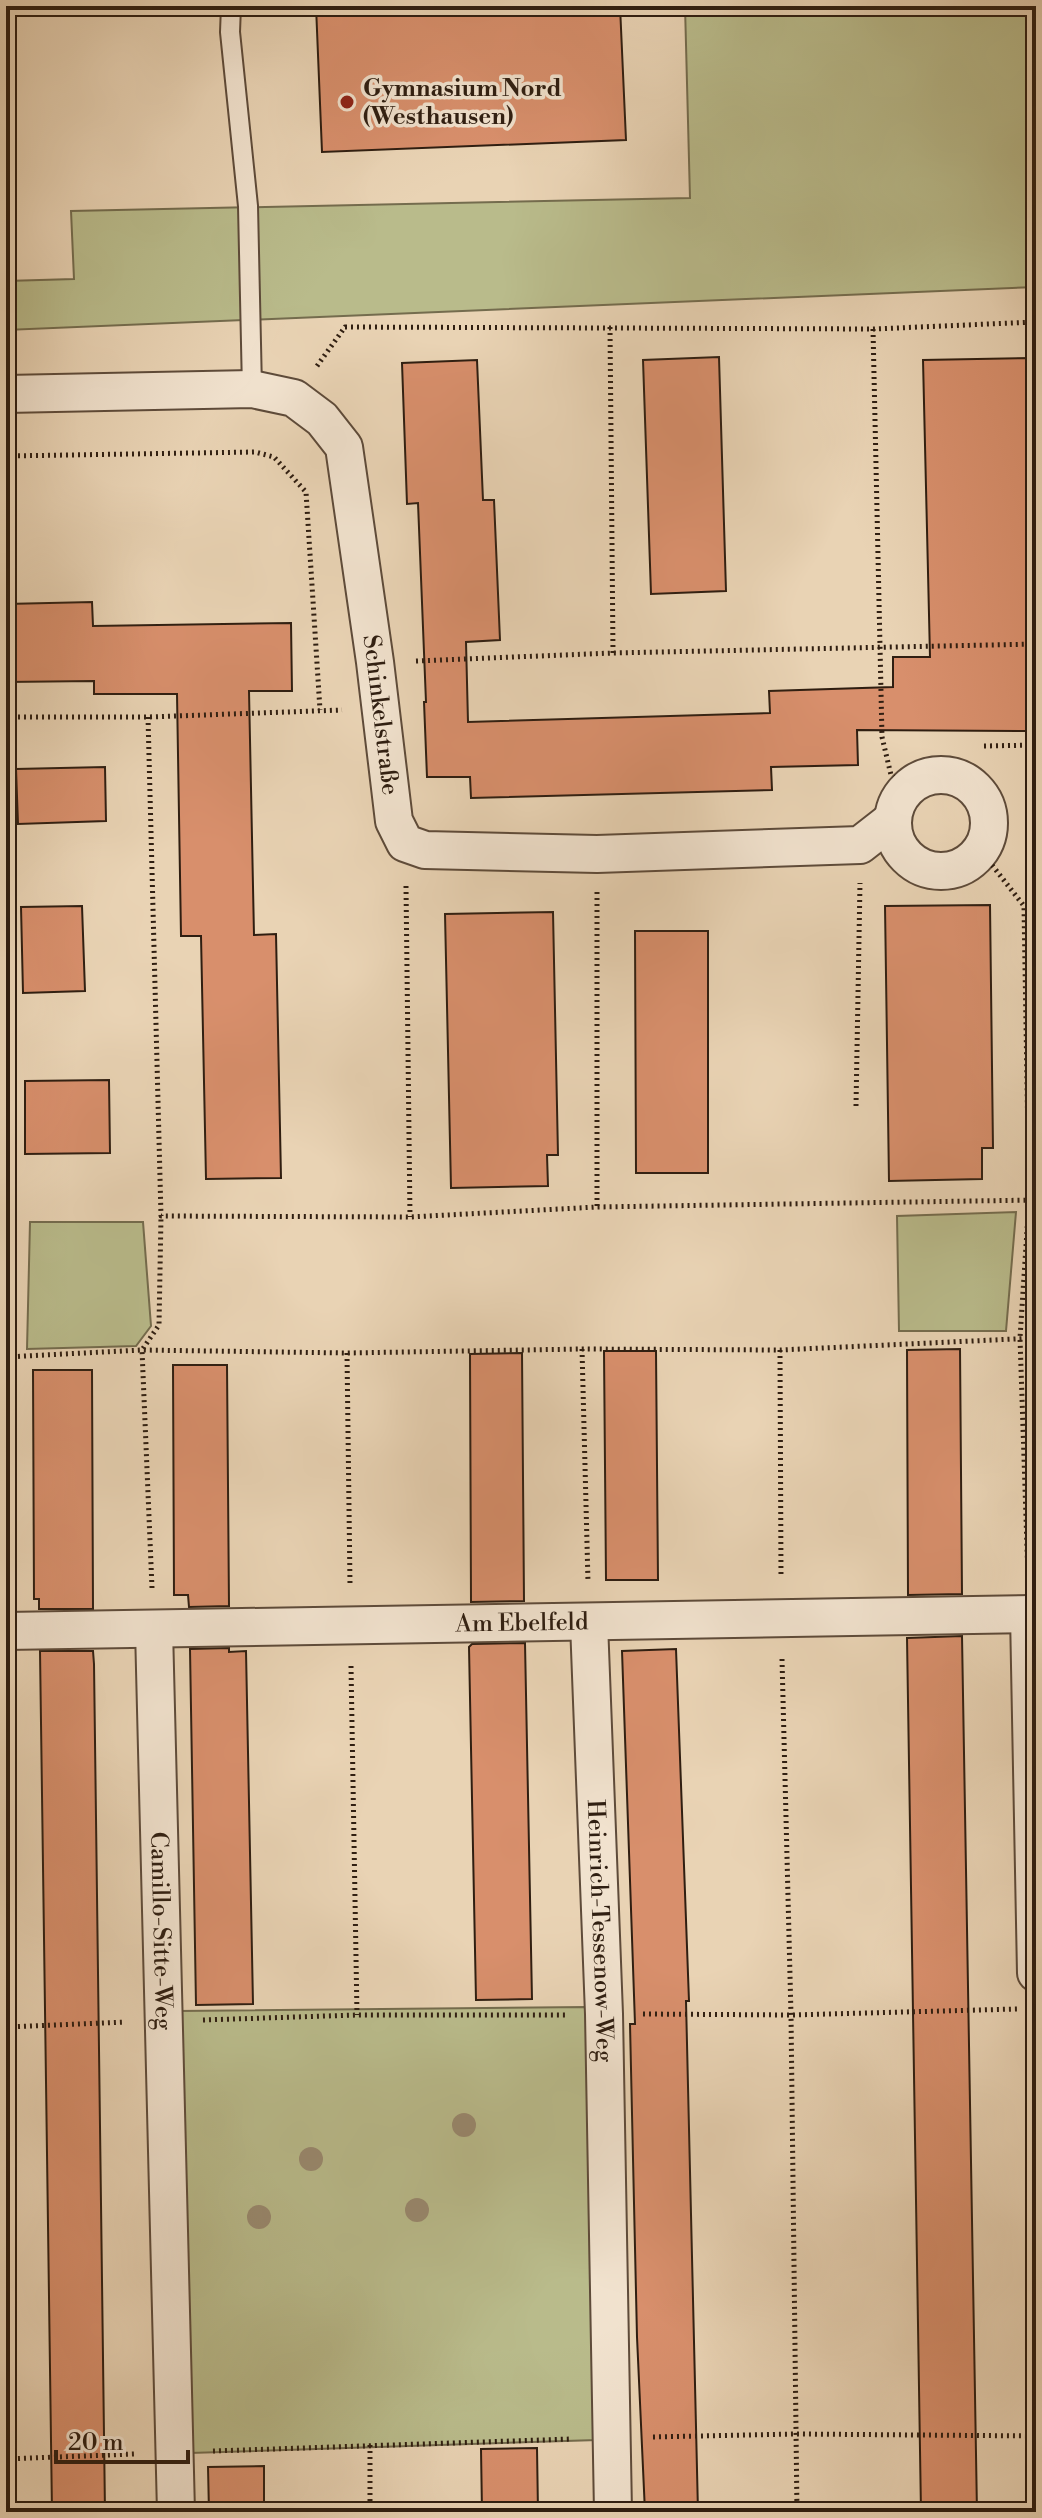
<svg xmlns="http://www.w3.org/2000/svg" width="1042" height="2518" viewBox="0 0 1042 2518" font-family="'Libre Bodoni',serif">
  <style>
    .green { fill: #b9bb8b; stroke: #746c4e; stroke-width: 2 }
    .building { fill: #d88f6c; stroke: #2f1e11; stroke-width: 2 }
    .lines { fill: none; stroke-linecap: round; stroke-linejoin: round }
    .service-casing { stroke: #5e4b3a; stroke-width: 22 }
    .minor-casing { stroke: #5e4b3a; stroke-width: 40 }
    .path { stroke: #2f1e11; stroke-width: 5; stroke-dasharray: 2 4; stroke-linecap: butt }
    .service { stroke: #f1e2ce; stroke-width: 18 }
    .minor { stroke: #f1e2ce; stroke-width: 36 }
    .tree { fill: #99896f }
    .poi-dot { fill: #8f2418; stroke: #f1e2ce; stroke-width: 3 }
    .labels { text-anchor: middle; stroke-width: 7; stroke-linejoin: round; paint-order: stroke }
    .poi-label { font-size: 24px; font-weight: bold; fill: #2f1e11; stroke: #f1e2ce; text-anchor: start }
    .street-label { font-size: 24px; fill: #2f1e11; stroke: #f1e2ce }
  </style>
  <rect width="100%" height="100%" fill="#e9d3b4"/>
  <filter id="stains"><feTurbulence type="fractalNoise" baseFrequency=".0025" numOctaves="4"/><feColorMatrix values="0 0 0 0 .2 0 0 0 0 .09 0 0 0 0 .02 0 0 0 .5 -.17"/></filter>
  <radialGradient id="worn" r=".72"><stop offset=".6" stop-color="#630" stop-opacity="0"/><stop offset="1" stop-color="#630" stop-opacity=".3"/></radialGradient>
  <!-- green -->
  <g class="green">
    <path d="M685,6h351v281l-1030,43v-49l68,-2 -3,-68 619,-13z"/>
    <path d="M1016,1212l-10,119h-107l-2,-115z"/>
    <path d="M30,1222h113l8,104 -15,20 -109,3z"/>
    <path d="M586,2007l11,433 -407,13 -11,-442z"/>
  </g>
  <!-- building -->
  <g class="building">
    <path d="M316,6h304l6,134 -304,12z"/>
    <path d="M719,357l7,234 -75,3 -8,-234z"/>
    <path d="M1031,358l5,373 -179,-1 1,35 -87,2 1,23 -301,8 -1,-21h-43l-3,-75h2l-8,-199 -11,1 -5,-141 75,-3 6,140h11l6,140 -34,2 2,80 302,-9 -1,-22 124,-4v-30h37l-7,-297z"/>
    <path d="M92,602l1,24 198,-3 1,68h-43l5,244 22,-1 5,244 -75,1 -5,-243h-20l-4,-242h-83v-13l-88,1v-78z"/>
    <path d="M105,767l1,54 -88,3 -2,-55z"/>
    <path d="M990,905l3,243h-11v31l-93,2 -4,-275z"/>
    <path d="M82,906l3,85 -62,2 -2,-86z"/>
    <path d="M553,912l5,243h-11l1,31 -97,2 -6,-274z"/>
    <path d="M635,931h73v242h-72z"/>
    <path d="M109,1080l1,73 -85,1v-73z"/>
    <path d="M960,1349l2,245 -54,1 -1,-245z"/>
    <path d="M604,1351h52l2,229h-52z"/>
    <path d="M522,1353l2,248 -53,1 -1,-248z"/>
    <path d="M173,1365h54l2,241 -40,1 -1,-12h-14z"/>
    <path d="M33,1370h59l1,239h-54v-10h-5z"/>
    <path d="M962,1636l15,876h-56l-14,-874z"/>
    <path d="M525,1643l7,356 -56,1 -7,-353 3,-3z"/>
    <path d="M229,1648v4l17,-1 7,353 -57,1 -6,-356z"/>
    <path d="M676,1649l13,352h-3l12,511h-53l-8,-175 -7,-313h5l-13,-373z"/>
    <path d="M40,1651h53l1,13 11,848h-53z"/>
    <path d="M537,2448l1,64h-56l-1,-63z"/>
    <path d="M264,2466v46h-55l-1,-45z"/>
  </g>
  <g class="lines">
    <!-- service casing -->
    <g class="service-casing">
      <path id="service" d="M231,6l-1,26 18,174 4,183"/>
    </g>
    <!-- minor casing -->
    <g class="minor-casing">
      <g id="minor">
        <path id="s1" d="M6,394l246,-5 42,9 28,21 22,28 31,215 19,159 11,22 20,7 172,4 263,-9 32,-25"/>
        <circle cx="941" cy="823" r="48"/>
        <path d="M1029,1614l7,359"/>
        <path id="s2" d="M589,1623l15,391 9,498"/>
        <path id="s3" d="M154,1629l22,883"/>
        <path id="s4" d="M6,1631l1030,-17"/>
      </g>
    </g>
    <!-- path -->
    <g class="path">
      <path d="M610,327l3,326"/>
      <path d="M873,329l9,408 9,38 6,4"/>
      <path d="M317,366l28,-39 528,2 163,-7"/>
      <path d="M6,456l249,-4 19,5 32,35 14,218"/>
      <path d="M416,661l197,-8 423,-9"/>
      <path d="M6,717h142l194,-7"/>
      <path d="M148,717l13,499 249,1 187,-10 439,-7"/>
      <path d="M984,746l52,-1"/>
      <path d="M981,851l43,55 5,294 -9,138 8,239"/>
      <path d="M406,886l4,331"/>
      <path d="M597,892v315"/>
      <path d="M856,1106l4,-223"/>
      <path d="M582,1349l6,233"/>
      <path d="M780,1350l1,227"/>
      <path d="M347,1353l3,231"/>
      <path d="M6,1357l136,-7 205,3 235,-4 198,1 256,-12"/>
      <path d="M152,1588l-10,-238 17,-25 2,-109"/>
      <path d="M782,1659l9,356 6,497"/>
      <path d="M351,1666l6,349"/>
      <path d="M643,2014l148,1 226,-6"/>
      <path d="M203,2020l154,-5h208"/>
      <path d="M6,2027l119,-5"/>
      <path d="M653,2437l143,-3 240,2"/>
      <path d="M370,2445v67"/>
      <path d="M213,2451l358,-12"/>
      <path d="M6,2459l129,-5"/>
    </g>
    <!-- service -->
    <use href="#service" class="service"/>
    <!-- minor -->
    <use href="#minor" class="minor"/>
  </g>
  <!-- trees -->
  <g class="tree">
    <circle cx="464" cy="2125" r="12"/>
    <circle cx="311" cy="2159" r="12"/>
    <circle cx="417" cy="2210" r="12"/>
    <circle cx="259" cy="2217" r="12"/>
  </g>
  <!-- markers -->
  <circle class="poi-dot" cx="347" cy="102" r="8"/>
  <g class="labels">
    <!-- poi labels -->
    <g class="poi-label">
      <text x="363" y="96">Gymnasium Nord<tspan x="363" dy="28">(Westhausen)</tspan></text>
    </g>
    <!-- street labels -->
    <g class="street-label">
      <text dy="8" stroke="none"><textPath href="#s1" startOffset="630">Schinkelstraße</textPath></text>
      <text dy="8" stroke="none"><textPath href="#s4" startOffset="516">Am Ebelfeld</textPath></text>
      <text dy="8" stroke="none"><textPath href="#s2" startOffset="308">Heinrich-Tessenow-Weg</textPath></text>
      <text dy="8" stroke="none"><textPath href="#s3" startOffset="302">Camillo-Sitte-Weg</textPath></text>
    </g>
  </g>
  <!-- margin -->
  <rect width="1042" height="2518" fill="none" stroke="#e9d3b4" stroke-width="32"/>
  <rect x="8" y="8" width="1026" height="2502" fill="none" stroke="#2f1e11" stroke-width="4"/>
  <rect x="16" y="16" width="1010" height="2486" fill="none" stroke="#2f1e11" stroke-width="2"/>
  <!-- scale -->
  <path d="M56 2450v12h132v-12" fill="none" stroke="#2f1e11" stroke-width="4"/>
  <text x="68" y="2450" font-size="24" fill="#2f1e11" stroke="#f1e2ce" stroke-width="6" paint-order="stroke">20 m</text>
  <rect width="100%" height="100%" filter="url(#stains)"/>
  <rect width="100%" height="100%" fill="url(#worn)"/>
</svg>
